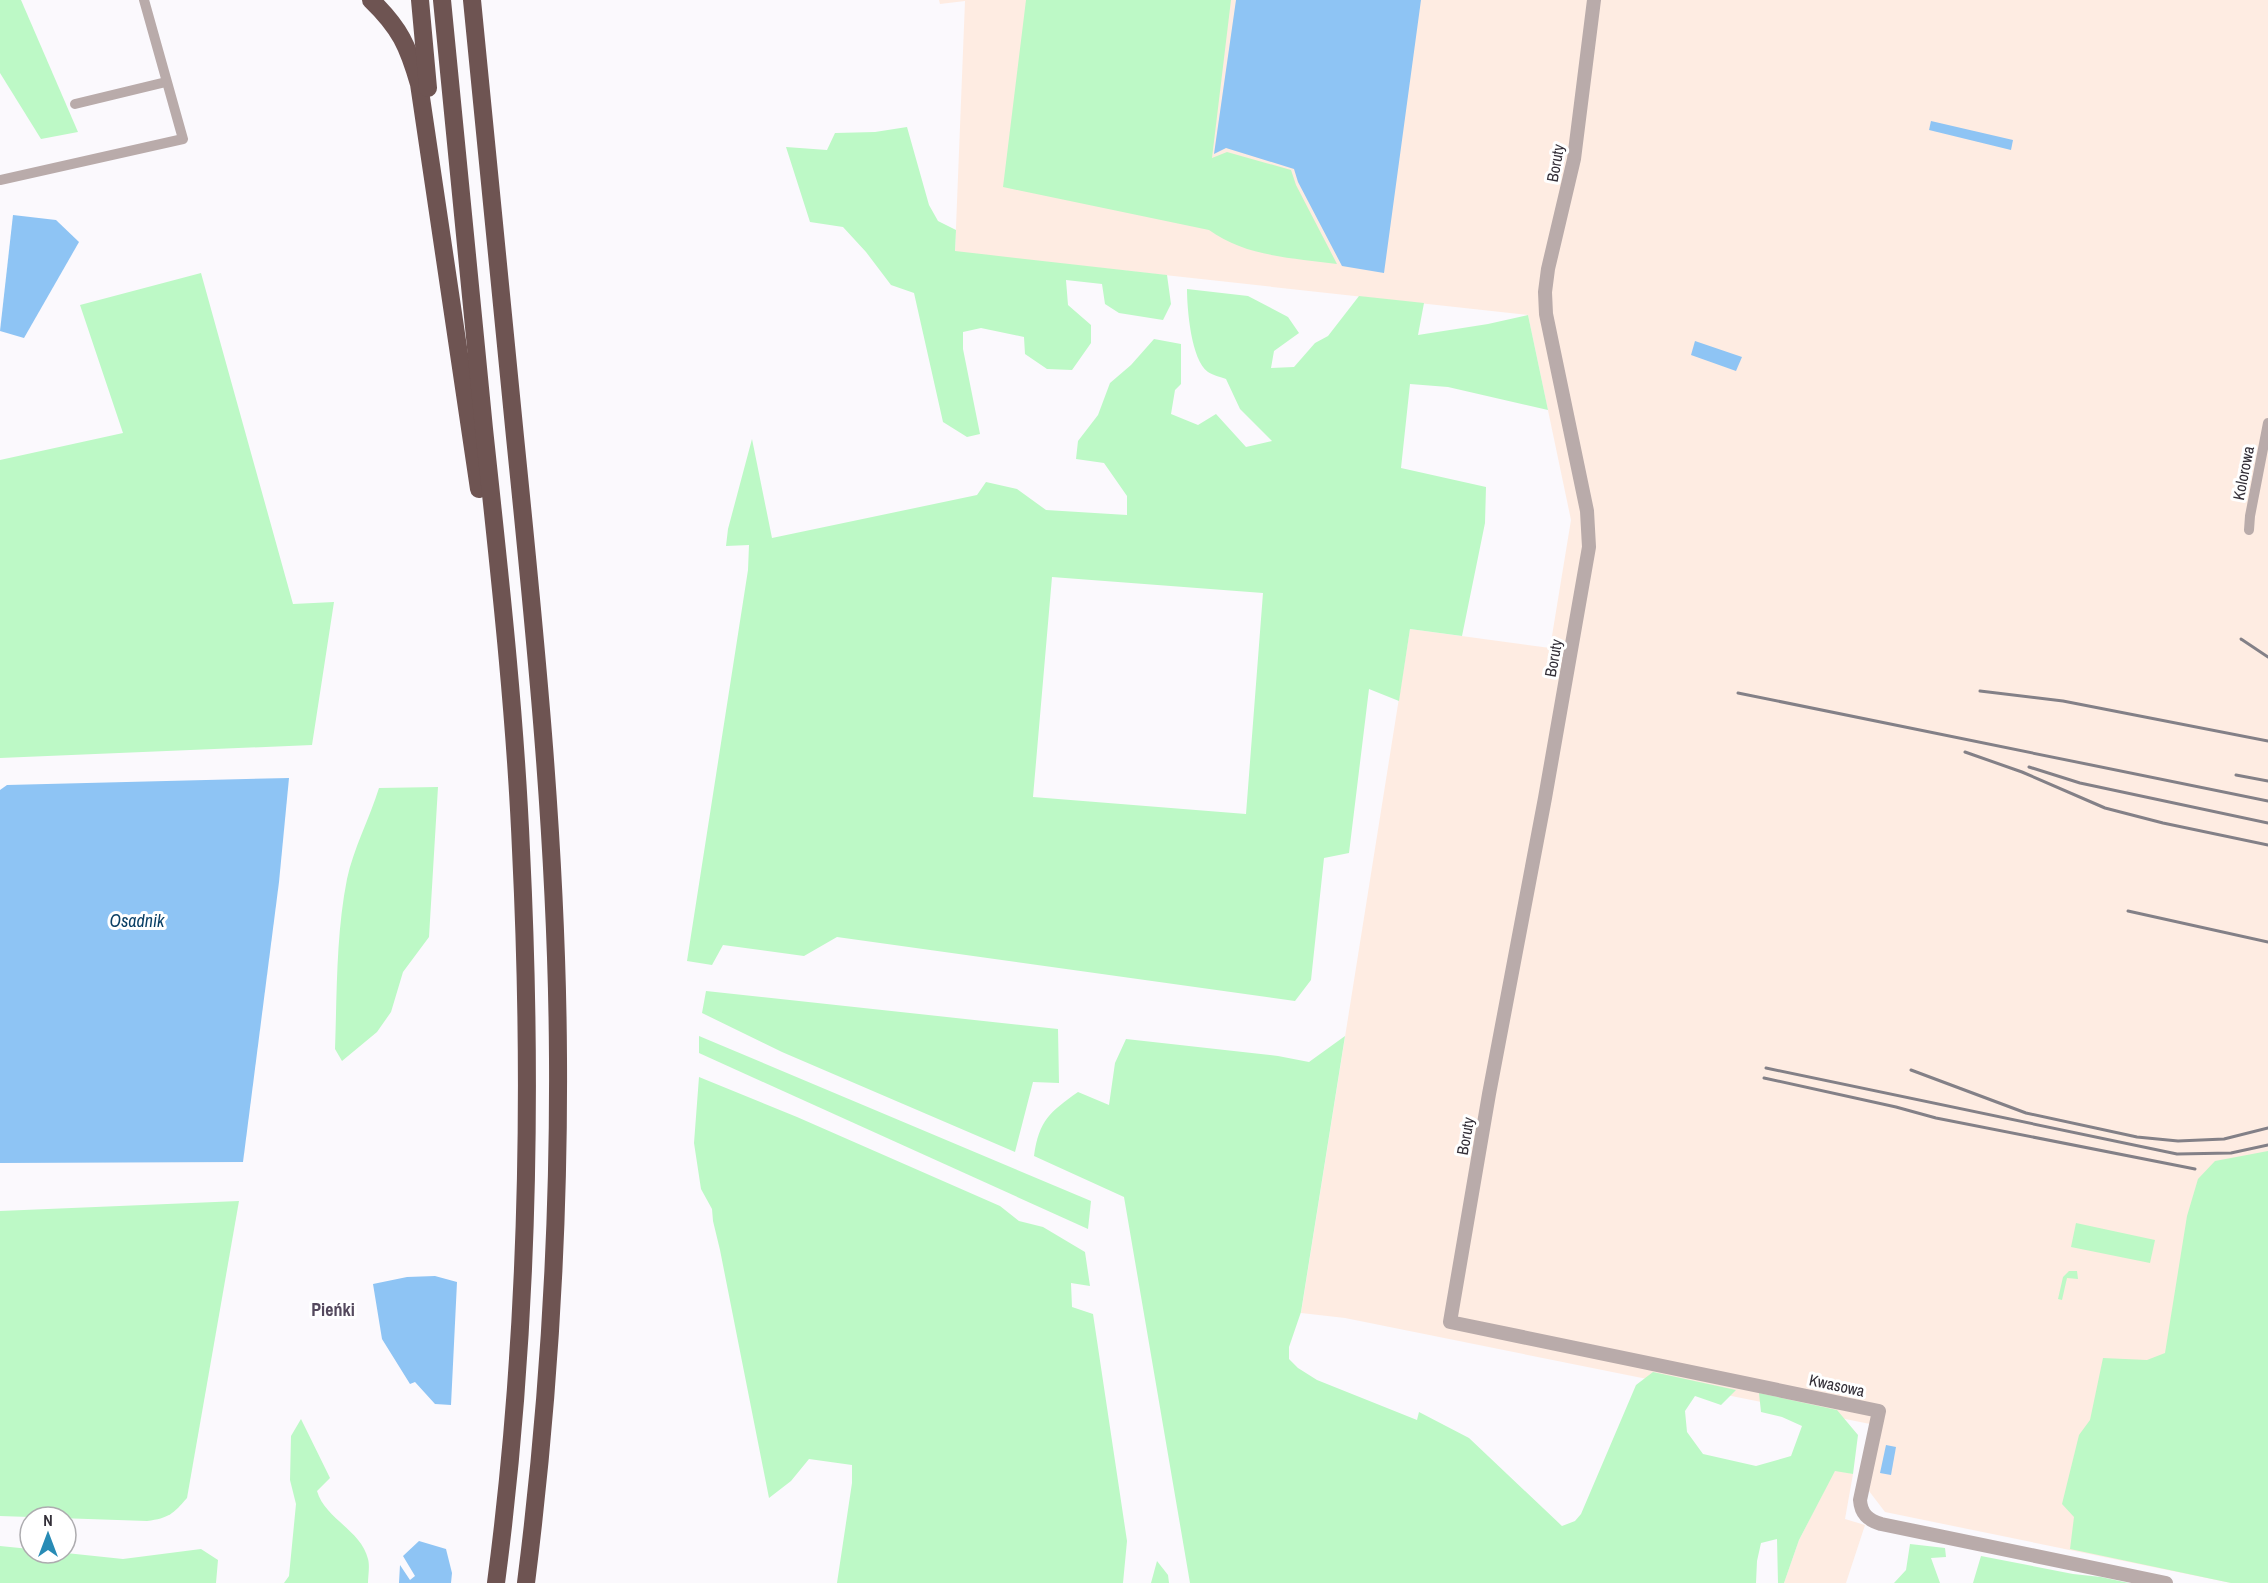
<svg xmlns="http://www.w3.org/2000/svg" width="2268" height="1583" viewBox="0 0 2268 1583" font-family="'Archivo Narrow',sans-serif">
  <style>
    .industrial { fill: #feece2 }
    .green { fill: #bdf9c6; fill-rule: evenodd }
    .water { fill: #8ec4f4 }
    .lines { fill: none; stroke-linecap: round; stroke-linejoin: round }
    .minor { stroke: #b9abaa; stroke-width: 10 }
    .tertiary { stroke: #b9abaa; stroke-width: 14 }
    .motorway { stroke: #6e5452; stroke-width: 18 }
    .rail { stroke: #838087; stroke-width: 3 }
    .labels { text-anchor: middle; stroke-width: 6; stroke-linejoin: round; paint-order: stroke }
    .street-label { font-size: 16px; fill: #332f38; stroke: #fff }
    .water-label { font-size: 18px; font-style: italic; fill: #0b4066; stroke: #fff }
    .neighbourhood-label { font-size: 18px; font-weight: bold; fill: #54495d; stroke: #fff }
  </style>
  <rect width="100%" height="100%" fill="#fbf9fd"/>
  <!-- industrial -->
  <g class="industrial">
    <path d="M939,0h1329v1583h-37l-346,-71 -16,-21 11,-65 -535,-108 -44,-5 109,-684 140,19 21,-128 -43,-205 -573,-63 10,-251 -25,3z"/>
    <path d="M1835,1470l18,4 -8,45 20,6 -19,58h-62l15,-43z"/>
  </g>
  <!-- green -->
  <g class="green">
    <path d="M0,0h21l57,132 -37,7 -41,-66z"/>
    <path d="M1026,0h205l-19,158 15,-6 64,18 5,15 41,79c-43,-6 -91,-7 -128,-34l-206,-43z"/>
    <path d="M907,127l22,78 9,16 18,9 -1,21 212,24 4,29 -8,16 -44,-7 -14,-9 -3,-20 -36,-4 2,25 23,20v18l-19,27 -25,-1 -22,-15 -1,-17 -43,-9 -18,4v17l17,85 -13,3 -24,-15 -29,-129 -23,-8 -25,-33 -23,-25 -33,-5 -24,-75 41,3 8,-17 40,-1z"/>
    <path d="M201,273l92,331 41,-2 -22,143 -312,13v-298l123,-27 -43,-128z"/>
    <path d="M1187,289l61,7 40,21 11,16 -25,18 -3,17 23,-1 21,-24 13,-7 31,-40 65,7 -6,32 70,-11 40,-9 20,95 -100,-23 -38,-3 -9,84 85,19 -1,36 -23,113 -52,-7 -11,72 -30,-12 -20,164 -25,5 -13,122 -16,21 -458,-64 -33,19 -81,-11 -11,20 -25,-4 61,-391 1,-25 -23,1 2,-17 24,-90 20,99 205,-43 9,-13 31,7 29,21 81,5v-19l-23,-33 -28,-4 2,-18 20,-26 12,-32 21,-18 23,-26 27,5v40l-6,6 -4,24 27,11 18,-11 30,33 26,-6 -32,-32 -14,-30c-5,-2 -14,-4 -18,-7 -17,-12 -21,-64 -21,-83zM1052,577l211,16 -17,221 -213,-17z"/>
    <path d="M438,787l-9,150 -26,35 -12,40 -14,20 -35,29 -7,-12c2,-55 1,-115 12,-170 6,-29 23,-62 32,-91z"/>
    <path d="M706,991l352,38 1,54 -26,-1 -18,70 -233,-100 -80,-39z"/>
    <path d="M699,1036l392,165 -3,28 -389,-176z"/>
    <path d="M1345,1036l-44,276 -12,35v12l9,9 19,12 100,40 2,-8 50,26 93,88 13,-5 6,-7 55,-129 17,-13 83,18 -15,15 -26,-9 -10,15 2,21 16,22 53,12 35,-10 11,-30 -20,-9 -21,-5 -2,-19 78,17 21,25 -5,39 -18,-3 -36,69 -15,43h-6l-1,-44 -16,4 -4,18 -1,22h-566l-66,-386 -90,-41c5,-36 16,-44 44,-64l31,13 6,-42 11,-24 152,17 31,6z"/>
    <path d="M699,1077l98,40 203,89 19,15 24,6 42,25 5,34 -19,-3 1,24 21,7 34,227 -4,42h-286l15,-100v-18l-43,-6 -18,22 -22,17 -49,-248 -7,-29 -1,-12 -11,-20 -7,-46z"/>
    <path d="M2268,1151v432h-37l-161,-34 4,-32 -12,-13 17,-69 11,-15 13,-62 44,2 18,-7 22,-137 11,-37 17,-18z"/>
    <path d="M239,1201l-52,297c-14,16 -18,20 -40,23l-147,-5v-305z"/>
    <path d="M2076,1223l79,17 -5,23 -79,-16z"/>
    <path d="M2069,1271h8l1,8 -11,-1 -5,22 -4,-1 5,-22z"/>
    <path d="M301,1419l29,59 -13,13c8,28 44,39 51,68 2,7 0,17 0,24h-84l5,-7 7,-72 -6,-24 1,-44z"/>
    <path d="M1910,1544l35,4 1,9 -15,1 9,25h-46l12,-13z"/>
    <path d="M0,1546l30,3v4h36l57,6 78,-10 17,11 -2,23h-216z"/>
    <path d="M1981,1556l92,18 28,3 28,6h-156z"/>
    <path d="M1157,1561l11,14 1,8h-18z"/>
  </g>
  <!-- water -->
  <g class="water">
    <path d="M1236,0h185l-37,273 -42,-7 -44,-84 -4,-13 -68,-21 -12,6z"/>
    <path d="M1931,121l82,19 -2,10 -82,-20z"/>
    <path d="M13,215l43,5 23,22 -55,96 -24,-7z"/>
    <path d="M1695,341l47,16 -6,14 -45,-16z"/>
    <path d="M289,778l-10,104 -36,280 -243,1v-373l7,-5z"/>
    <path d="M435,1276l22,6 -6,123 -16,-1 -20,-22 -5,2 -28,-45 -9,-55 34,-7z"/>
    <path d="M1886,1445l10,2 -5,28 -11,-2z"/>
    <path d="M419,1541l27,8 6,24 -1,10h-52l1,-18 10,15 5,-4 -12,-20z"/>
  </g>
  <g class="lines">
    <!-- minor -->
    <g class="minor">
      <path d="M75,104l91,-22"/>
      <path d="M0,180l183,-41 -39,-139"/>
      <path d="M2249,530l1,-14 18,-93"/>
    </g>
    <!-- tertiary -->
    <path class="tertiary" d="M1594,0l-20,159 -26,110 -3,23 1,22 41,197 2,36 -44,251 -56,296 -39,228 429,89 -19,89c1,14 8,20 21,24l285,59"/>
    <!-- motorway -->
    <g class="motorway">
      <path d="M371,0c29,28 37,46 48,84l60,405"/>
      <path d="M420,0l8,88"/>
      <path d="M442,0c14,143 28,286 42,429 15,140 31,280 37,421 12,244 7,490 -25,733"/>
      <path d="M472,0c15,146 28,291 43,437 21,206 42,413 43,621 1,174 -10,351 -32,525"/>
    </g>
    <!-- rail -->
    <g class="rail">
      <path d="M2241,639l27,18"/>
      <path d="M1980,691l83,10 205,40"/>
      <path d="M1738,693l530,108"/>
      <path d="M1965,752l57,20 83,36 58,15 105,22"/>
      <path d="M2029,767l51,16 188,40"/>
      <path d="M2236,775l32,6"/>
      <path d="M2128,911l140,31"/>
      <path d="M1766,1068l411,86 54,-1 37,-8"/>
      <path d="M1911,1070l115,43 111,24 41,4 46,-2 44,-11"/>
      <path d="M1764,1078l132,29 40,11 259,51"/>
    </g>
  </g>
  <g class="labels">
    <!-- street labels -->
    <g class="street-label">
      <text transform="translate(1555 163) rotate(-80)" y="6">Boruty</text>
      <text transform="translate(2243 473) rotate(-79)" y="6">Kolorowa</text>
      <text transform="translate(1553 658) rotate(-80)" y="6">Boruty</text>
      <text transform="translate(1465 1136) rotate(-80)" y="6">Boruty</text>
      <text transform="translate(1837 1385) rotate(12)" y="6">Kwasowa</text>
    </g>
    <!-- water labels -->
    <g class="water-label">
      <text x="137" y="927">Osadnik</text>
    </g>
    <!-- neighbourhood labels -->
    <g class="neighbourhood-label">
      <text x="333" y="1316">Pieńki</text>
    </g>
  </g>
  <!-- north arrow -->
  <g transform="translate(48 1535)"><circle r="28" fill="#ffffff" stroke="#adacaf" stroke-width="1.5"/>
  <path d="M0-4.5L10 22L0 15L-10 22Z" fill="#288bb5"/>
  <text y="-9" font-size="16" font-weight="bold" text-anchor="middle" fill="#332f38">N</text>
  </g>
</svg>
